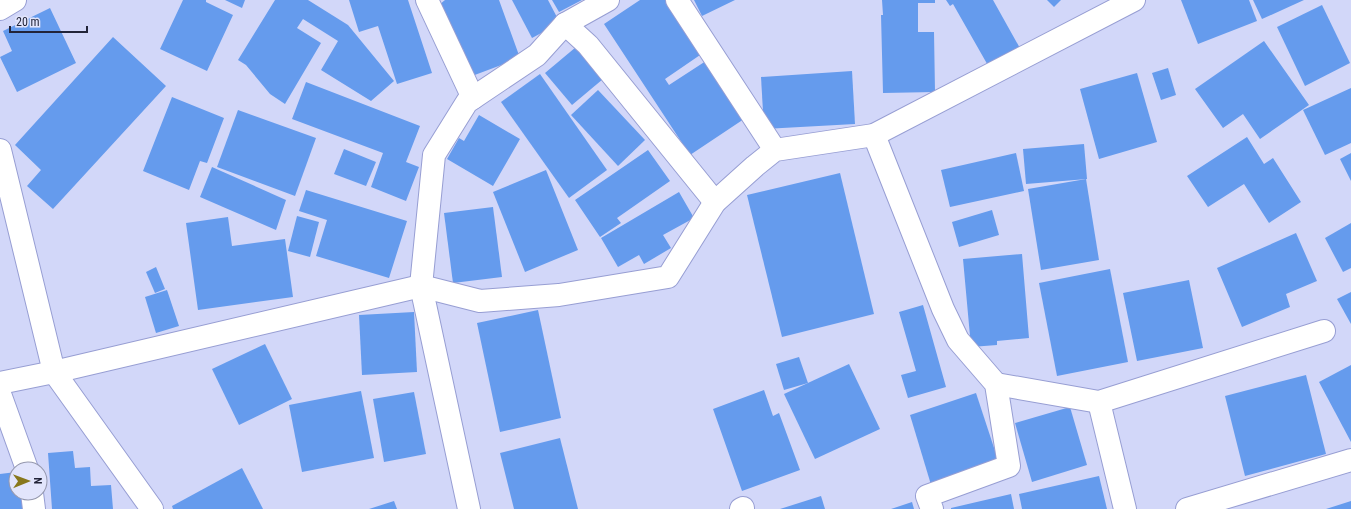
<svg xmlns="http://www.w3.org/2000/svg" width="1351" height="509" viewBox="0 0 1351 509" font-family="'Roboto Condensed',sans-serif">
  <style>
    .building { fill: #659bed }
    .lines { fill: none; stroke-linecap: round; stroke-linejoin: round }
    .minor-casing { stroke: #979ed3; stroke-width: 24 }
    .minor { stroke: #fff; stroke-width: 22 }
  </style>
  <rect width="100%" height="100%" fill="#d2d7f9"/>
  <!-- building -->
  <g class="building">
    <path d="M183,0h23v2l27,13 -26,56 -47,-22z"/>
    <path d="M225,0h20l-3,8z"/>
    <path d="M275,0h33l40,25 46,56 -23,20 -50,-31 17,-29 -35,-22 -6,9 24,15 -36,61 -15,-10 -24,-29 -8,-5z"/>
    <path d="M349,0h59l24,73 -35,11 -19,-58 -19,6z"/>
    <path d="M445,0h54l21,58 -48,18 -9,-27 -14,-18 -10,-26z"/>
    <path d="M512,0h36l12,23 -28,15z"/>
    <path d="M552,0h30l-23,12z"/>
    <path d="M640,0h28l35,53 -38,26 4,6 40,-26 38,58 -57,38 -86,-131z"/>
    <path d="M694,0h41l-33,16z"/>
    <path d="M882,0h53v3h-17v29h16l1,60 -52,1 -2,-78h2z"/>
    <path d="M946,0h47l28,50 -31,19 -37,-65 -3,2z"/>
    <path d="M1047,0h14l-7,7z"/>
    <path d="M1181,0h68l8,21 -59,23z"/>
    <path d="M1253,0h51l-42,19z"/>
    <path d="M1322,5l28,58 -45,23 -28,-59z"/>
    <path d="M50,8l26,55 -59,29 -17,-35 12,-6 -9,-20z"/>
    <path d="M113,37l53,49 -113,123 -26,-23 14,-16 -26,-25z"/>
    <path d="M1264,41l45,64 -49,34 -17,-25 -20,14 -28,-39z"/>
    <path d="M576,47l27,32 -31,26 -27,-32z"/>
    <path d="M1168,68l8,27 -15,5 -9,-27z"/>
    <path d="M852,71l3,53 -91,5 -3,-52z"/>
    <path d="M1137,73l20,69 -58,17 -19,-70z"/>
    <path d="M540,74l67,96 -38,28 -68,-96z"/>
    <path d="M306,82l114,44 -14,36 13,5 -13,34 -35,-14 12,-34 -91,-34z"/>
    <path d="M1351,88v55l-26,12 -22,-45z"/>
    <path d="M598,90l47,50 -27,26 -47,-51z"/>
    <path d="M172,97l52,21 -17,45 -7,-2 -11,29 -46,-19z"/>
    <path d="M238,110l78,28 -21,58 -78,-29z"/>
    <path d="M479,115l41,24 -27,47 -46,-27 12,-21 5,3z"/>
    <path d="M1247,137l17,27 9,-6 28,44 -32,21 -25,-39 -36,23 -21,-31z"/>
    <path d="M1084,144l3,35 -61,5 -3,-35z"/>
    <path d="M344,149l32,13 -10,24 -32,-12z"/>
    <path d="M648,150l22,31 -53,37 4,5 -21,14 -25,-37z"/>
    <path d="M1016,153l8,38 -74,16 -9,-37z"/>
    <path d="M1351,153v28l-11,-22z"/>
    <path d="M212,167l74,33 -10,30 -76,-33z"/>
    <path d="M546,170l32,80 -53,22 -32,-80z"/>
    <path d="M840,173l34,141 -92,23 -35,-142z"/>
    <path d="M1086,179l13,81 -58,10 -13,-81z"/>
    <path d="M306,190l101,31 -18,57 -73,-22 11,-36 -28,-9z"/>
    <path d="M679,192l15,26 -31,17 8,13 -27,16 -5,-9 -21,12 -17,-29z"/>
    <path d="M493,207l9,70 -49,6 -9,-70z"/>
    <path d="M992,210l7,25 -40,12 -7,-25z"/>
    <path d="M297,216l22,6 -9,35 -22,-6z"/>
    <path d="M228,217l4,29 53,-7 8,58 -95,13 -12,-87z"/>
    <path d="M1351,223v45l-8,4 -18,-34z"/>
    <path d="M1296,233l21,48 -31,13 4,13 -48,20 -25,-59z"/>
    <path d="M1022,254l7,84 -32,3v4l-26,2 -8,-88z"/>
    <path d="M156,267l9,22 -10,4 -9,-21z"/>
    <path d="M1110,269l18,93 -71,14 -18,-93z"/>
    <path d="M1189,280l14,68 -66,13 -14,-68z"/>
    <path d="M167,290l12,36 -23,7 -11,-36z"/>
    <path d="M1351,292v32l-14,-25z"/>
    <path d="M923,305l23,82 -38,11 -7,-23 15,-4 -17,-59z"/>
    <path d="M538,310l23,108 -61,14 -23,-109z"/>
    <path d="M414,312l3,60 -55,3 -3,-60z"/>
    <path d="M265,344l27,55 -53,26 -27,-56z"/>
    <path d="M799,357l9,26 -24,7 -8,-26z"/>
    <path d="M849,364l31,65 -65,30 -31,-65z"/>
    <path d="M1351,365v77l-32,-60z"/>
    <path d="M1306,375l20,79 -81,22 -20,-80z"/>
    <path d="M764,390l9,26 6,-3 21,57 -58,21 -29,-82z"/>
    <path d="M361,391l13,67 -72,14 -13,-67z"/>
    <path d="M414,392l12,62 -42,8 -11,-63z"/>
    <path d="M976,393l24,73 -68,22 -22,-73z"/>
    <path d="M1070,407l17,58 -55,17 -17,-59z"/>
    <path d="M560,438l18,71h-64l-14,-56z"/>
    <path d="M73,451l2,17 15,-1 1,19 20,-1 2,24h-61l-4,-56z"/>
    <path d="M242,468l21,41h-90l-1,-3z"/>
    <path d="M16,472v21h6l2,16h-24v-35z"/>
    <path d="M1099,476l8,33h-85l-3,-15z"/>
    <path d="M1011,494l3,15h-63v-1z"/>
    <path d="M821,496l4,13h-45z"/>
    <path d="M394,501l3,8h-28z"/>
    <path d="M1351,501v8h-25z"/>
    <path d="M912,502l2,7h-23z"/>
  </g>
  <g class="lines">
    <!-- minor casing -->
    <g class="minor-casing">
      <g id="minor">
        <path d="M427,0l46,98"/>
        <path d="M677,0l98,150"/>
        <path d="M0,9l15,-9"/>
        <path d="M565,24l23,21 127,157"/>
        <path d="M874,135l69,174 15,31 38,44 13,82 -82,30 5,13"/>
        <path d="M0,150l54,222 98,137"/>
        <path d="M0,383l54,-11 367,-86 59,15 79,-6 109,-18 47,-75 40,-36 20,-16 99,-15 260,-135"/>
        <path d="M996,384l103,18 225,-71"/>
        <path d="M0,394l27,75"/>
        <path d="M1099,402l26,107"/>
        <path d="M32,493l2,16"/>
        <path d="M469,509l-48,-223 13,-131 33,-53 70,-47 28,-31 43,-24"/>
        <path d="M741,509l2,-1"/>
        <path d="M1187,509l164,-49"/>
      </g>
    </g>
    <!-- minor -->
    <use href="#minor" class="minor"/>
  </g>
  <!-- north arrow -->
  <g transform="translate(28 481) rotate(89)"><circle r="19" fill="#e2e5fc" stroke="#9598ae"/>
  <path d="M0-3L7 15L0 10L-7 15Z" fill="#88781c"/>
  <text y="-6" font-size="11" font-weight="bold" text-anchor="middle" fill="#222439">N</text>
  </g>
  <!-- scale -->
  <path d="M10 26v6h77v-6" fill="none" stroke="#222439" stroke-width="2"/>
  <text x="16" y="26" font-size="12" fill="#222439" stroke="#e2e5fc" stroke-width="3" paint-order="stroke">20 m</text>
</svg>
